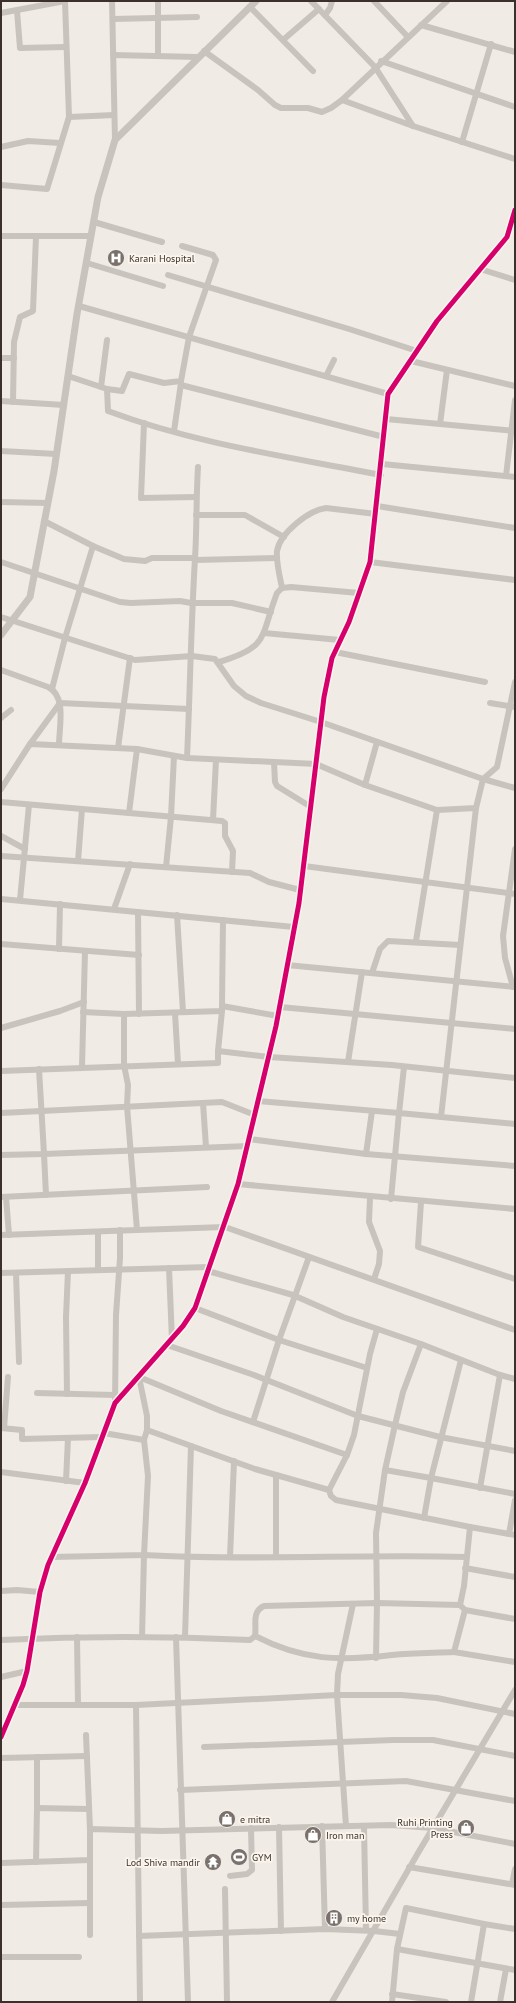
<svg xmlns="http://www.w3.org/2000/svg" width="516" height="2003" viewBox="0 0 516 2003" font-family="'PT Sans',sans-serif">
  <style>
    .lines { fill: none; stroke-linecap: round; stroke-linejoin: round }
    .minor { stroke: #c9c3be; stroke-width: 6 }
    .tertiary { stroke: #c9c3be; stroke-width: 7 }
    .cycleway-casing { stroke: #fbf5ee; stroke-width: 8 }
    .cycleway { stroke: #d6006c; stroke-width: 5 }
    .labels { text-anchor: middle; stroke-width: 3.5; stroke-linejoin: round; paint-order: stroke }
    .poi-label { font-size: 10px; fill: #3b302b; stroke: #fbf5ee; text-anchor: start }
  </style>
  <rect width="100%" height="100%" fill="#f0ebe5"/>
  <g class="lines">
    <!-- minor -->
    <g class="minor">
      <path d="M112,1l3,139"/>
      <path d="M158,1v55"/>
      <path d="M311,1l64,66 38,59"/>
      <path d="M374,1l34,36"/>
      <path d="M250,7l63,64"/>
      <path d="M17,11l3,37 46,-1"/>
      <path d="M1,13l64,-12"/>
      <path d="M325,15l5,-7 2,-7"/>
      <path d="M113,19l84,-2"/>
      <path d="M421,25l94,27"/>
      <path d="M283,40l36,-31"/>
      <path d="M204,51l54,39 17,15 6,3h27l14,4 9,-4 11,-8 105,-99"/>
      <path d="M113,55l84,2"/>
      <path d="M381,61l134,46"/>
      <path d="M342,100l71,26 102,33"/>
      <path d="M69,117l45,-2"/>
      <path d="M462,142l29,-98"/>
      <path d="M1,147l27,-6 32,2"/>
      <path d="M1,185l46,4 22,-72 -4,-116"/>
      <path d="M94,222l68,20"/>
      <path d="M1,236h90"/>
      <path d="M87,263l76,23"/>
      <path d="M480,269l35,11"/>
      <path d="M168,275l181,54 68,22"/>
      <path d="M79,306l309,88"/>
      <path d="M1,358h13"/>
      <path d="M411,361l104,25"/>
      <path d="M68,376l39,13 1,22c88,33 182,46 273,64"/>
      <path d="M326,376l8,-16"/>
      <path d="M181,385l203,52"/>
      <path d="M101,387l6,-47"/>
      <path d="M107,389l15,2 7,-17 35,9 17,-2 8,-44 27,-77 -3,-5 -31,-9"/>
      <path d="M1,401l63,4"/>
      <path d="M13,402l1,-60 6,-25 13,-6 3,-74"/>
      <path d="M386,419l129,12"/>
      <path d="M144,423l-3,75 55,-1"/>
      <path d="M440,424l7,-54"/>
      <path d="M174,431l7,-48"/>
      <path d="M1,451l55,3"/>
      <path d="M382,464l133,13"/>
      <path d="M198,467c-2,31 -1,61 -3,91 -4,67 -5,134 -8,200l129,6 49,21 72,25 39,-2 7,-29 14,-12 18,-85"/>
      <path d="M506,476l9,-76"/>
      <path d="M1,502l47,1"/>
      <path d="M377,506l138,22"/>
      <path d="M196,515h49l39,22"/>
      <path d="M44,521l49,25"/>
      <path d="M195,560l82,-2"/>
      <path d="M1,562l119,40 11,1 49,-2 11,2h41l39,9"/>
      <path d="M370,562l145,18"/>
      <path d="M282,588c-2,-11 -6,-25 -5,-37 3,-18 32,-41 49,-43l50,6"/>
      <path d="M1,617l134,43 57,-4 23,3 19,27 12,10 15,7 60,19 162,57 32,9"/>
      <path d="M264,633l76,7"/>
      <path d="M335,652l150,30"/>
      <path d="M219,662c51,-15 41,-25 58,-69l5,-5 9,-1 68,6"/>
      <path d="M1,670l47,17c19,9 11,41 11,58"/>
      <path d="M52,689l13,-51 28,-92 31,13 21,2 7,-3h43"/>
      <path d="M490,703l25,4"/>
      <path d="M1,718l10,-8"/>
      <path d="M30,744l30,-41 129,6"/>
      <path d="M118,748l12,-90"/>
      <path d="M274,762l1,20 2,4 34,21"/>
      <path d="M365,785l12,-43"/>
      <path d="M1,789l29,-45 107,5 50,9"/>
      <path d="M1,802l221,19 3,2v13l8,15 -1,21"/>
      <path d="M129,813l8,-64"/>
      <path d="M213,820l3,-60"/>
      <path d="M1,836l24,13"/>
      <path d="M1,856l249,17 19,9 31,8"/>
      <path d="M78,861l4,-52"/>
      <path d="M304,866l211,28"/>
      <path d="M166,867l5,-50 3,-61"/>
      <path d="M1,899l293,28"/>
      <path d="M20,900l9,-95"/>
      <path d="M114,909l16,-45"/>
      <path d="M138,912l1,102"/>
      <path d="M177,915l6,97"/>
      <path d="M416,941l21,-131"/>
      <path d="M1,944l138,11"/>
      <path d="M59,949l1,-45"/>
      <path d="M287,965l228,22"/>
      <path d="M372,973l8,-24 8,-8 72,4"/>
      <path d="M513,987l-8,-29 -2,-22 12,-87"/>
      <path d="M222,1006l1,-86"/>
      <path d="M280,1007l235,22"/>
      <path d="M175,1013l3,51"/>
      <path d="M124,1014l98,-3v-5l56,10"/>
      <path d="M1,1028l59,-17 24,-9"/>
      <path d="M218,1051l4,-40"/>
      <path d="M348,1062l14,-90"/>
      <path d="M82,1067l3,-116"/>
      <path d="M404,1067l-5,46 116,11"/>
      <path d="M1,1071l217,-8v-12l51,6 123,8 123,13"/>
      <path d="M258,1101l141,12 -8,86"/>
      <path d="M203,1103l3,44"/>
      <path d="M1,1113l221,-11 33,13"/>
      <path d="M441,1117l35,-309"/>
      <path d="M249,1139l117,15 149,12"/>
      <path d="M366,1154l6,-43"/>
      <path d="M1,1155l43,-1 -5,-85"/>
      <path d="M238,1184l277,25"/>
      <path d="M46,1195l-2,-41 204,-8"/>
      <path d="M1,1197l206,-10"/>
      <path d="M6,1197l3,38"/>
      <path d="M370,1197l-1,25 11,29 -1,13 -5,15"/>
      <path d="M421,1202l-3,45 97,32"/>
      <path d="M137,1230l88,-3 290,103"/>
      <path d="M98,1232v38"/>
      <path d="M1,1235l136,-5 -10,-124 1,-21 -4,-20v-51l-41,-2"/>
      <path d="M169,1268l3,72"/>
      <path d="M208,1271l85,24 50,22 78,27 79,31 15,4"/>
      <path d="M1,1273l208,-6"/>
      <path d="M16,1273l3,89"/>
      <path d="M195,1308l84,32 88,28"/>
      <path d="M167,1345l87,30 104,41 82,21 75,14"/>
      <path d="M37,1393l78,2"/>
      <path d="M67,1394l-1,-77 2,-46"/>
      <path d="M115,1403l1,-88 4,-57v-28"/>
      <path d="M253,1422l26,-82 30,-83"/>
      <path d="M1,1428l21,2v9l80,-2"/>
      <path d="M4,1428l4,-51"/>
      <path d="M104,1433l40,7"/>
      <path d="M347,1455l-126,-44 -82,-34 8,39v14l108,39 74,21 2,6 5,4 134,27 -6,59 -4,19 5,5 -11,42 61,10"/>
      <path d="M385,1470l46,8 30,-118"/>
      <path d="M1,1472l84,11"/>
      <path d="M276,1475v82"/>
      <path d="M66,1481l2,-43"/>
      <path d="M480,1488l20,-113"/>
      <path d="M329,1490l18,-35 7,-20 16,-81 7,-25"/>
      <path d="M424,1518l7,-40 84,16"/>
      <path d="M470,1527l45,8"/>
      <path d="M509,1534l6,-34"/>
      <path d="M52,1557l92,-2 4,-79 -4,-36 3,-10"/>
      <path d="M230,1557l4,-96"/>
      <path d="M465,1568l50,9"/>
      <path d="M1,1591l16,-1 23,2"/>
      <path d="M465,1610l50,9"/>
      <path d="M255,1636c48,25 85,25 137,19 21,-2 41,-2 62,-3"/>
      <path d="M77,1637l1,68"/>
      <path d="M142,1637l2,-82c107,6 215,-1 322,2"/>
      <path d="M176,1637l12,365"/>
      <path d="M185,1637l6,-191"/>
      <path d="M1,1640c83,-4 166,-4 249,0l5,-4c2,-11 -4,-24 9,-30l113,-3 83,2"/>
      <path d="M376,1658l1,-55 -1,-70 9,-63 10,-45 8,-33 18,-48"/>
      <path d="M1,1677l26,-6"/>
      <path d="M14,1705h122l4,297"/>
      <path d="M136,1705l201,-10h64l36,3 78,16"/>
      <path d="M86,1735l4,94"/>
      <path d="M1,1737l22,-52 4,-14 13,-79 8,-27 37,-82 30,-80 68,-77 12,-18 43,-124 38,-158 23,-123 25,-206 8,-39 17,-36 21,-60 18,-168 49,-73 70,-84 8,-27"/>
      <path d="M204,1747l189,-7h40l82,16"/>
      <path d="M37,1757v51"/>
      <path d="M1,1758l86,-2"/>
      <path d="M180,1790l226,-9 109,20"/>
      <path d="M322,1826l3,103"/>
      <path d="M346,1826l-9,-131 1,-21 15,-70"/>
      <path d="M364,1826l2,104"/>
      <path d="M279,1827l2,104"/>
      <path d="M90,1860v75"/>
      <path d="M36,1862l1,-54 51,1"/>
      <path d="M1,1863l89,-3v-31l71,2 230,-6 42,3 82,16"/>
      <path d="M409,1867l106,18"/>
      <path d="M230,1876l17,-2 5,-4 -1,-42"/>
      <path d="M512,1884l3,-15"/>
      <path d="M225,1889l2,113"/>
      <path d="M1,1905l89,-2"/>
      <path d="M484,1924l31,5"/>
      <path d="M139,1936l186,-7 49,2 26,3"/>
      <path d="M397,1949l118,21"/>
      <path d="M1,1957h78"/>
      <path d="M392,1994l54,8"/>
      <path d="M332,2002l86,-149 97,-163"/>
      <path d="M392,2002l5,-53 9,-41 78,16 -13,78"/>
      <path d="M500,2002l6,-33"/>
    </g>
    <!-- tertiary -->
    <path class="tertiary" d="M1,635l29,-38 24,-126 23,-157 21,-117 17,-57 141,-139"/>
    <!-- cycleway casing -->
    <g class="cycleway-casing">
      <path id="cycleway" d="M1,1737l22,-52 4,-14 13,-79 8,-27 37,-82 30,-80 68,-77 12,-18 43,-124 38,-158 23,-123 25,-206 8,-39 17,-36 21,-60 18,-168 49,-73 70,-84 8,-27"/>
    </g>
    <!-- cycleway -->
    <use href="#cycleway" class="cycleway"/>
  </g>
  <!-- icons -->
  <defs>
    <g id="hospital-disc" transform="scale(0.9)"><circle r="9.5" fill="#7a716c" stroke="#fbf5ee"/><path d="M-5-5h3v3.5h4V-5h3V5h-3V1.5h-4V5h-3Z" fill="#fff"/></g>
    <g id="shop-disc" transform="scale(0.9)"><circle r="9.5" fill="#7a716c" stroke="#fbf5ee"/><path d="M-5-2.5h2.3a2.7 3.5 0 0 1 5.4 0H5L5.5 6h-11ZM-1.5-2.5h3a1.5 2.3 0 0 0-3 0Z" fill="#fff"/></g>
    <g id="stadium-disc" transform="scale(0.9)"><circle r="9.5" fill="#7a716c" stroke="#fbf5ee"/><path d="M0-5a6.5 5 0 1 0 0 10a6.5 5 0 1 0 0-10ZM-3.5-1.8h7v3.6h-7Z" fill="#fff"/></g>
    <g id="temple-disc" transform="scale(0.9)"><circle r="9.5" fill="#7a716c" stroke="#fbf5ee"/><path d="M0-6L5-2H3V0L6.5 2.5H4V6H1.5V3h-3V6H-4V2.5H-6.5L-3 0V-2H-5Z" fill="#fff"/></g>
    <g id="building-disc" transform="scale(0.9)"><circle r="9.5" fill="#7a716c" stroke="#fbf5ee"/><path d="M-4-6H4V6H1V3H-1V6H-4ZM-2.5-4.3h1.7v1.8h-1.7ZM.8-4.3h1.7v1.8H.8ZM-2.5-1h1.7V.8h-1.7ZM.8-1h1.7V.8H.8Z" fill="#fff"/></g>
  </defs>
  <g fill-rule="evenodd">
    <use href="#hospital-disc" x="116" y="258"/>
    <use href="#shop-disc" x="227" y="1819"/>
    <use href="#shop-disc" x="466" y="1828"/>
    <use href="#shop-disc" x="313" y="1835"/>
    <use href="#stadium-disc" x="239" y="1857"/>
    <use href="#temple-disc" x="213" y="1862"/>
    <use href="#building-disc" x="334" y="1918"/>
  </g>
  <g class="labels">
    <!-- poi labels -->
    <g class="poi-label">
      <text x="129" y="262">Karani Hospital</text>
      <text x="240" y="1823">e mitra</text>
      <text x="453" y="1826" text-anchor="end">Ruhi Printing<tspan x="453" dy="12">Press</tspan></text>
      <text x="326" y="1839">Iron man</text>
      <text x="252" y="1861">GYM</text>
      <text x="200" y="1866" text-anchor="end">Lod Shiva mandir</text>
      <text x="347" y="1922">my home</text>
    </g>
  </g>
  <!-- border -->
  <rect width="516" height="2003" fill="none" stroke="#3b302b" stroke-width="4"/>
</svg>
